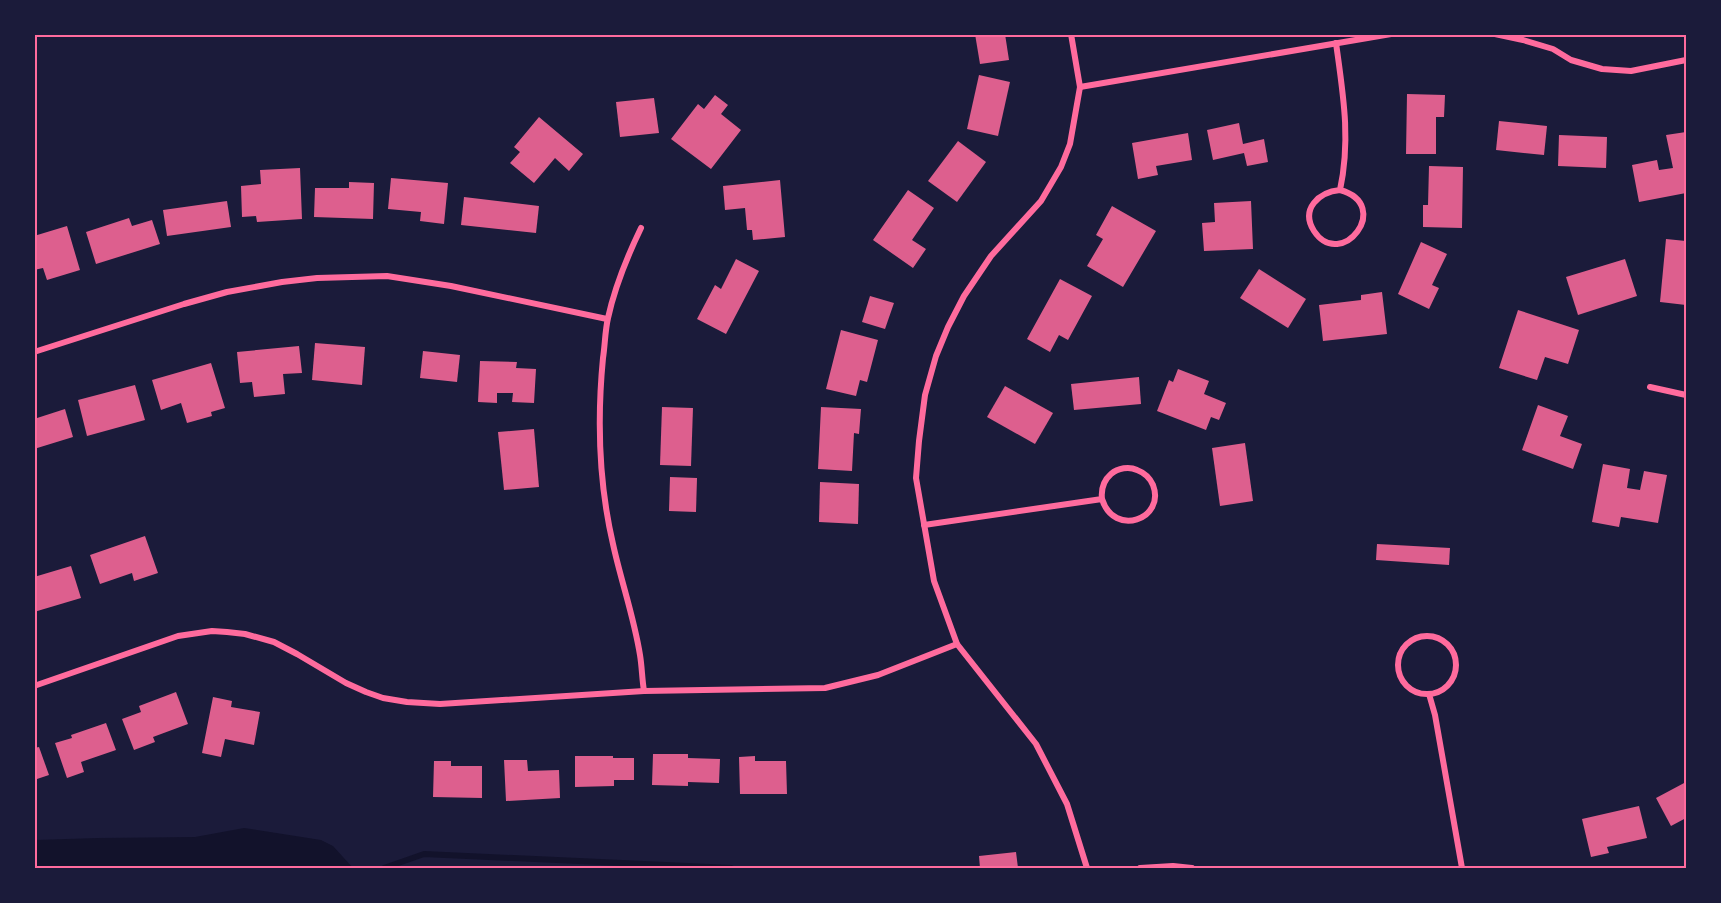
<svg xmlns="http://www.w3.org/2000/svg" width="1721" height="903" viewBox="0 0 1721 903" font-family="'Asap Condensed',sans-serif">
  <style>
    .water { fill: #12122b }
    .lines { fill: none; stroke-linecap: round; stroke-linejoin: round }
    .stream { stroke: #12122b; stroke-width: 6 }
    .building { fill: #dd5f8e }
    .minor { stroke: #ff6b9d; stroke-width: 6 }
    .neatline { fill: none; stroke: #ff6b9d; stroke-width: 2 }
  </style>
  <rect width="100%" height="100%" fill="#1b1b3a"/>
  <!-- water -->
  <path class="water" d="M244,828l77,12 12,6 20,22h-318v-28l63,-2 97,-1z"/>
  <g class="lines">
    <!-- stream -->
    <path class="stream" d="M384,868l40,-14 307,14"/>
  </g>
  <!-- building -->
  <g class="building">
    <path d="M975,34h30l4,26 -29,4z"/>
    <path d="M979,75l31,7 -12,54 -31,-7z"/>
    <path d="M1407,94l38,1 -1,22h-8v37h-30z"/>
    <path d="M715,95l13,10 -7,9 20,16 -30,39 -40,-30 27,-35 6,5z"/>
    <path d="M654,98l5,35 -39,4 -4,-35z"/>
    <path d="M539,117l44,37 -14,17 -14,-13 -21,25 -24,-20 10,-11 -6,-5z"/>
    <path d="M1499,121l48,5 -3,29 -48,-5z"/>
    <path d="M1239,123l4,21 21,-5 4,23 -21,4 -3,-13 -31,7 -6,-30z"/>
    <path d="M1686,132v61l-47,9 -7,-37 25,-5 2,10 14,-2 -7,-33z"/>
    <path d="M1188,133l4,27 -36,6 2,9 -20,4 -6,-36z"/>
    <path d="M1559,135l48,2 -1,31 -48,-2z"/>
    <path d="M958,141l28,21 -29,40 -29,-21z"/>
    <path d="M1429,166l34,1 -1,61 -39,-1v-22h5z"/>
    <path d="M300,168l2,51 -45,3 -1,-6 -14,1 -1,-31 20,-2 -1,-14z"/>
    <path d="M391,178l57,5 -4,41 -24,-3 1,-9 -33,-3z"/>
    <path d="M780,180l5,57 -32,3 -1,-10h-5l-2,-22 -20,2 -2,-24z"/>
    <path d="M349,182l25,1 -1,36 -59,-2 1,-29h34z"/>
    <path d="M908,190l26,18 -22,32 14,9 -13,19 -40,-28z"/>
    <path d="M464,197l75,9 -3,27 -75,-8z"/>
    <path d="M227,201l4,26 -64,9 -4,-26z"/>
    <path d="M1251,201l2,48 -49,2 -2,-28 13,-1 -1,-19z"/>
    <path d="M1112,206l44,25 -33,56 -36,-21 16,-27 -7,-4z"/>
    <path d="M129,218l3,8 20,-6 8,24 -64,20 -10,-32z"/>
    <path d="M67,226l13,44 -33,10 -4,-12 -9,2v-34z"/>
    <path d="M1666,239l20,2v64l-26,-3z"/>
    <path d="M1421,242l26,12 -15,31 7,3 -10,21 -31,-15z"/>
    <path d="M736,259l23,12 -33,63 -29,-15 18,-34 6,4z"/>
    <path d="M1625,259l12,37 -59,19 -12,-38z"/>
    <path d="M1259,269l47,30 -18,29 -48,-30z"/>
    <path d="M1060,279l32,17 -24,44 -9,-5 -9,17 -23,-13z"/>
    <path d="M1382,292l5,42 -64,7 -4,-36 42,-5v-5z"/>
    <path d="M870,296l24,7 -9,26 -23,-7z"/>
    <path d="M1518,310l61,20 -11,34 -23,-7 -8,23 -38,-12z"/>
    <path d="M841,330l37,10 -11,42 -7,-2 -4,16 -30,-7z"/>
    <path d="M315,343l50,4 -3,38 -50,-5z"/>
    <path d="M299,346l3,27 -19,1 2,20 -31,3 -2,-15 -12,1 -3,-31z"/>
    <path d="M423,351l37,4 -3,27 -37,-4z"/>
    <path d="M480,361l37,1 -1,6 20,1 -2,34 -22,-1 1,-9h-16v10l-19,-1z"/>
    <path d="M211,363l14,45 -14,4 1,4 -25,7 -6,-20 -20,7 -9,-30z"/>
    <path d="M1178,369l31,12 -5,13 22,9 -7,17 -8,-3 -5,13 -49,-19 12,-31 4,2z"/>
    <path d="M1139,377l2,27 -67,6 -3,-26z"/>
    <path d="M135,385l10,35 -58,16 -9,-36z"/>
    <path d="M1005,386l48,27 -18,31 -48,-27z"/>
    <path d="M1538,405l30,11 -8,20 22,8 -9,25 -51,-19z"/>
    <path d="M662,407l31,1 -2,58 -31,-1z"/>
    <path d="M821,407l40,2 -2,25 -5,-1 -2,38 -34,-2z"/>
    <path d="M65,409l8,28 -39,12v-30z"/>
    <path d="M534,429l5,58 -35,3 -6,-58z"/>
    <path d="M1245,443l8,58 -33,5 -8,-58z"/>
    <path d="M1603,464l27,5 -3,19 13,2 4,-19 23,4 -9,48 -37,-6 -2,10 -27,-5z"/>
    <path d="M670,477l27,1 -1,34 -27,-1z"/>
    <path d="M820,482l39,2 -1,40 -39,-2z"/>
    <path d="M145,536l13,37 -24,8 -2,-8 -32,11 -10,-29z"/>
    <path d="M1377,544l73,4 -1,17 -73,-5z"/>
    <path d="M71,566l10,32 -47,14v-35z"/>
    <path d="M176,692l12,32 -35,13 2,5 -21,8 -12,-31 19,-7 -2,-6z"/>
    <path d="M213,697l19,4 -1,6 29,5 -6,33 -29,-6 -4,18 -19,-4z"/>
    <path d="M106,723l10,27 -35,12 3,10 -17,6 -12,-35 17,-5 -1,-3z"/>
    <path d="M39,747l10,28 -15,5v-32z"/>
    <path d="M653,754h35v4l32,1 -1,24 -31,-1v4l-36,-1z"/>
    <path d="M575,756h38v2h21v22h-20v6l-39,1z"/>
    <path d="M755,756v5h31l1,33h-47l-1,-37z"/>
    <path d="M504,760h23l1,11 31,-1 1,28 -54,3z"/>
    <path d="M434,761h17v5h31v32l-49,-1z"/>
    <path d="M1686,782v36l-15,8 -15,-28z"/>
    <path d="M1639,806l8,32 -40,9 2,6 -18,4 -9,-38z"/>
    <path d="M1016,852l2,16h-38l-1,-12z"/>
  </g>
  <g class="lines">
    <!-- minor -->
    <g class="minor">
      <path d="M1071,34l9,53 -10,57 -9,23 -20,34 -50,55 -27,40 -16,31 -12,29 -11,39 -6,46 -3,37 18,103 23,63 79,100 31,60 20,64"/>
      <path d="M1495,34l28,6 30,9 18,11 31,9 29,2 55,-11"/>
      <path d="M1336,43c7,51 15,96 4,147 -21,2 -40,19 -26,41 27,41 80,-26 26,-41"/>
      <path d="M1080,87l311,-53"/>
      <path d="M641,228c-14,29 -26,58 -33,90 -3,13 -3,27 -5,40 -6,62 -4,126 10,186 8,37 21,73 27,111 2,12 2,24 4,36"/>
      <path d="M34,352l150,-48 43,-12 55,-10 35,-4 70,-2 64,10 156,33"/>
      <path d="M1650,387l36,8"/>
      <path d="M924,525l178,-26c12,39 64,20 51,-14 -3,-7 -8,-12 -16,-15 -8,-4 -19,-2 -26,4 -8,7 -10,16 -9,25"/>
      <circle cx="1427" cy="665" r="29"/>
      <path d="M34,686l144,-50 34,-5 15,1 18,2 29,8 23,12 49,29 20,9 17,6 24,4 33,2 204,-13 181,-3 53,-13 79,-31"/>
      <path d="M1429,694l6,21 27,153"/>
      <path d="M1140,868l33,-2 19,2"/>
    </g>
  </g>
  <!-- border -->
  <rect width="1721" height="903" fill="none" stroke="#1b1b3a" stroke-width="72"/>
  <rect x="36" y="36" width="1649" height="831" class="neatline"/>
</svg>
